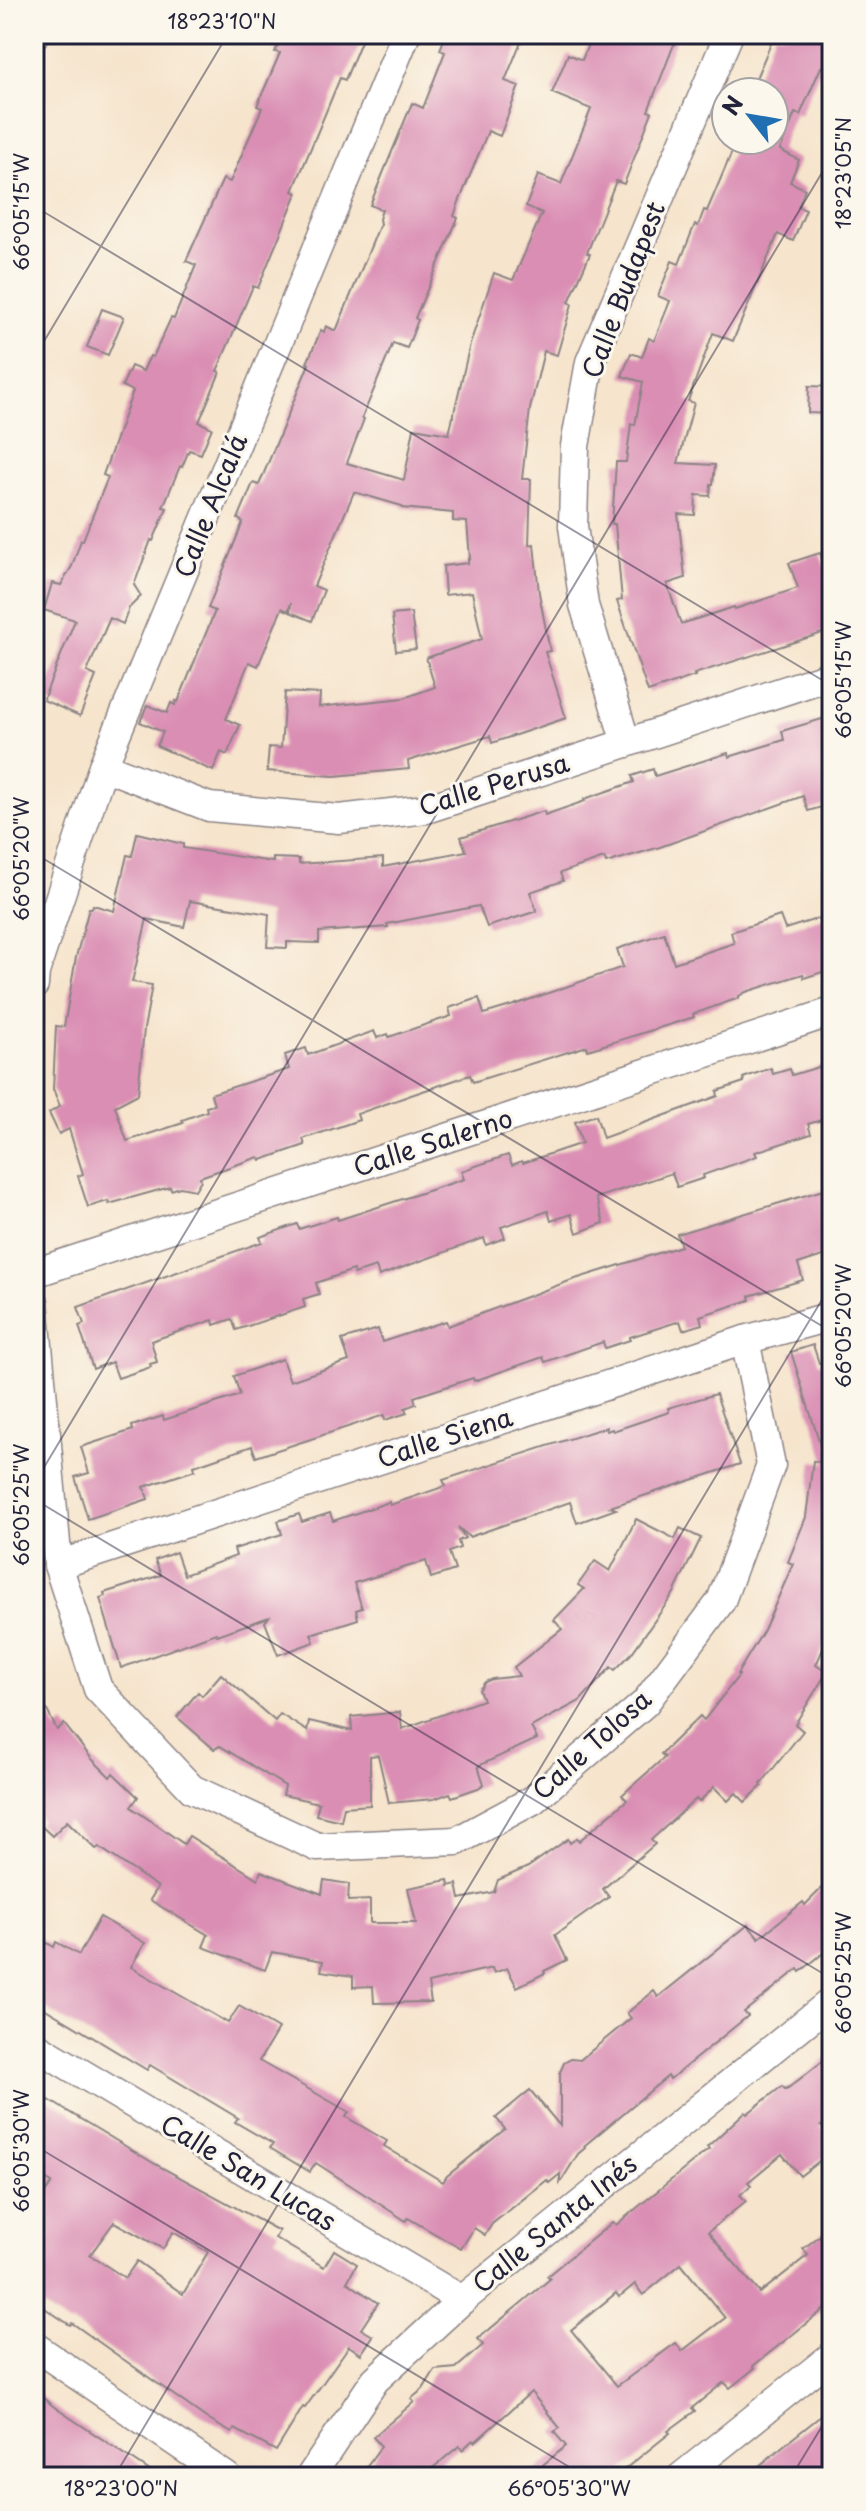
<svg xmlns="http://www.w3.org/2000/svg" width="866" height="2511" viewBox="0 0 866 2511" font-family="'Playpen Sans',sans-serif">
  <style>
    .building { fill: #da8eb4; fill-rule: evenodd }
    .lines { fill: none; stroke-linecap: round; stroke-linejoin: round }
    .minor-casing { stroke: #8c8384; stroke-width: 31 }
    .minor { stroke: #fff; stroke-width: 28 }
    .ticks { fill: none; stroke: #22223b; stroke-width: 2; stroke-opacity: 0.45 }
    .labels { text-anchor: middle; stroke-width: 6; stroke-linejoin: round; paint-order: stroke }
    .street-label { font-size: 26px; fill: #22223b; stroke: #fbf7ec }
    .neatline { fill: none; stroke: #22223b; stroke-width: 3 }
    .ticks-label { font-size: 20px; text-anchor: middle; fill: #22223b }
  </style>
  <rect width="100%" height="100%" fill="#fbf7ec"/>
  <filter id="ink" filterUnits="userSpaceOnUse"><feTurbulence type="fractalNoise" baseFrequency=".0125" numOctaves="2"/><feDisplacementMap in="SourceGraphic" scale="16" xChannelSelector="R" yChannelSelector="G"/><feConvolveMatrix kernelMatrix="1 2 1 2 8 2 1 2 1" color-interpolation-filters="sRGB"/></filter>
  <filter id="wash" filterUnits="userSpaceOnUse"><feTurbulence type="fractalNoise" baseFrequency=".006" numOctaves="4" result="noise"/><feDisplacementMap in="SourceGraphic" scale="32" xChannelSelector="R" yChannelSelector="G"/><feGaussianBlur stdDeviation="1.8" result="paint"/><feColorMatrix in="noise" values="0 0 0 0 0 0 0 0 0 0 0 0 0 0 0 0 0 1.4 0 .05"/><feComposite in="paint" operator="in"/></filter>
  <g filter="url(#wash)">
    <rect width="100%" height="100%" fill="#f6e4cc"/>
    <g id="blocks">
      <!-- building -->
      <g class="building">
        <path d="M283,34h81l-19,46 -5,-2 -47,113 4,2 -39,95 -5,-2 -36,85 3,1 -21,50 13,6 -11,26 -12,-4 -7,17 -2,-1 -17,41 4,1 -14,33 -2,-1 -17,45 7,11 -12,12 -6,16 -13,-6 -4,9 -19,45 9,4 -16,40 -37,-16 32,-80 -31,-10 8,-27 9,2 11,-19 9,-26h2l25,-63 -5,-2 30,-84 -11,-5 9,-20 12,5 7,-15 3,1 18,-39 3,1 22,-54 -10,-4 37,-82 7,3 32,-74 -5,-2 23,-53 -5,-1z"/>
        <path d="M446,34h78l-19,47 14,5 -19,50 -12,-5 -29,71 -5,14 4,2 -43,100 3,2 -11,28 -14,-5 -31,75 2,1 -17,44 57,17 10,-52 35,6 21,-90 24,-71 19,7 29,-67 -16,-7 12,-31 23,9 30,-75 -39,-16 16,-39 14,6 10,-26h86l-30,77 4,1 -28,72 -8,-3 -29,72 3,1 -21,48 3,2 -15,51 -13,-4 -14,58 -8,70h9l-2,66 5,-1 5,49 11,58 -5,1 21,66 -74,25 -2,-7 -82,25 1,8 -75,7 -67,-5 2,-24 12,1 4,-56 35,2 -1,13 85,-9 31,-11 -9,-29 56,-19 -10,-47 -27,3 -2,-29 25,-3v-4l2,-1 -3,-36 -14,-1v-8l-51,-5v-2l-48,-14 -40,94 10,4 -12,31 -22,-9 1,-9 -3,8 -6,-3 -24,58 -9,-4 -23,57 14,6 -13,30 -6,-3 -8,19 -56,-25 6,-14 -23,-10 7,-17 20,8 4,-10 4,2 1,-4 2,1 37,-91 -7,-3 35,-86 -5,-3 15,-36 6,2 50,-121 -2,-1 14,-33 3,2 2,-6 10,5 44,-107 -1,-5 3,-9 -12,-5 42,-102 11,5 22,-56 -5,-2z"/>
        <path d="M775,34h57v37l-11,-4 -21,48 -5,-2 -15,37 19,10 -9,22 15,7 -7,18 8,3 -13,31 -15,-7 -45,107 -20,-8 -25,68 6,2 -16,60 37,2 -2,19h-2l-1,12 -14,-1 -1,20 -17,-1 7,64 -18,6 14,40 53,-17 1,2 63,-21 -9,-25 31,-10 5,14 7,-2v65l-138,44 1,2 -47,16 -31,-91 5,-1 -7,-76h-3l4,-62h10l5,-38 4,1 8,-43 -21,-6 9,-23 11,4 7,-19 5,3 16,-40 -12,-5 14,-35 7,3 16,-40 3,2 6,-16 3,1 30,-71h37v-48h-24z"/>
        <path d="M102,309l22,8 -16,38 -21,-8z"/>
        <path d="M809,386l23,1v27l-24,-1z"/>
        <path d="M411,613l5,36 -20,2 -4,-36z"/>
        <path d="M832,716v88l-24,7 -5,-15 -143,51 -54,16 -2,-5 -44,15 3,8 -33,11 7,19 -50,16 -8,-21 -92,18 1,3 -69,5v11l-32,-1v6l-20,-1 2,-33 -79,-13 -6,26 -37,-8 -15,63 20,3 -8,44 -6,65 -23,12 12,35 56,-18 -1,-3 25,-9 -1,-4 8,-2 -3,-11 78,-25 -4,-14 21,-7 2,7 66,-24 3,7 11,-4 1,3 62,-21 -2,-8 30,-10 5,16 30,-9 109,-38 -6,-18 47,-16 10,30 60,-20 -3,-11 49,-16 5,13 44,-14 3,11v43l-28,9 -1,-4 -57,18 -7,4v2l-46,16 1,3 -106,33 -1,-4 -114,36 -3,-7 -56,19 -57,20 2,6 -56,19 2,6 -44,15 -2,-3 -59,20 1,3 -6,10 -15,-3 -9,3 -1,-3 -61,17 -1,-3 -20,6 -10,-31 5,-2 -14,-45 -10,5 -10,-21 11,-7 -7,-17 3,-63 8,1 12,-70 13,-49h3l1,-3 21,6 13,-56 5,1 5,-23 46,11v4l90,14v-4l26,1v5l84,-6v9l83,-16 -5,-14 83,-26 1,4 40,-14 -1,-2 50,-17 -2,-6 21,-7 2,7 73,-23 1,4 55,-17 -2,-9z"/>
        <path d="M832,1063v54l-24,7 3,10 -56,18 2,4 -54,19 1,3 -27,9 -5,-14 -76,25 8,25 -27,10 -6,-19 -20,7 -3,-10 -47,16 4,11 -19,7 -2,-7 -105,38 -3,-9 -22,7 -1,-4 -37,13 3,11 -16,5 2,8 -69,23 -4,-11 -18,6 -1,-5 -62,21 6,21 -7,2 1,3 -33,11 -6,-16 -19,7 -14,-43 5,-2 -6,-17 184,-65 -2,-5 37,-13 2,5 38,-12 1,3 126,-41 -3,-8 47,-16 4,10 10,-4 1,2 59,-20 -7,-21 21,-7 7,23 115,-42 -1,-5 27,-9 -1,-4 28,-10 2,6 17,-5 2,6z"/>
        <path d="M823,1190l9,27v36l-34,11 5,16 -54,16 1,4 -50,16 2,8 -19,6 -3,-9 -50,16v3l-25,8 -2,-6 -58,20 -2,-5 -69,24 -1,-3 -59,19 2,7 -11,4 2,5 -22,7 -1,-5 -128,42 -4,-11 -58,20 1,4 -51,17 4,12 -60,20 -13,-42 14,-4 -8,-26 52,-17 -1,-4 31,-10 1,4 76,-25 -6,-19 48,-17 8,22 59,-20 -7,-21 36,-11 4,13 64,-21 2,5 124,-46 109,-34 -4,-12z"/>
        <path d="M813,1345l6,18 13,-4v269l-16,37 11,7 -32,52 8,7 -42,53 1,2 -17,16 -9,-9 -8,8 -14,-14 -15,15 -3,-3 -45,41 4,4 -52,45 6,8 -54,38 12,25 -23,11 1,2 -28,14 -10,-19 -13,5 -2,-5 -64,15 3,19 -57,1 -1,-17 -20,1v-11l-32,-5 2,-10 -51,-9 -7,18 -62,-23 5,-12 -58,-35 8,-13 -59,-40 -3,2 -29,-28 -15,15 -14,-13 3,-3 -7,-9v-126l23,45 7,-6 28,35 18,18 3,-4 25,24 -7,10 53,37 5,-8 69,43 3,-8 61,23 2,-14 25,4 -1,17 22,-1v23h46l-8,-35 40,-8 1,6 8,-2 3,15 34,-7 4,-12 30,-13 40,-28 2,4 7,-5 2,3 48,-41 -5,-5 43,-38 -4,-3 39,-38 4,4 35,-45 -2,-1 27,-44 29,-66 -5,-2 18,-45 7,-56 13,2 -35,-111z"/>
        <path d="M716,1394l24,70 -130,43 6,2 -39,14 -7,-21 -101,35 -11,-10 7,11 -7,3 2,7 -11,4 6,18 -24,8 -5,-17 -72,22 8,25 -6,2 2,9 -47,15 3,8 -36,13 -13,-33 4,-5 -52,18 -1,-2 -95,35 -21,-70 5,-2 -1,-3 57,-18 -6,-15 21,-8 8,23 52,-19 -2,-7 48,-15 -4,-13 21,-7 3,8 28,-9 3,8 56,-19 1,3 56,-19 -3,-6 163,-53 1,4 5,-2 1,2 56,-19 -1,-4z"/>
        <path d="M636,1519l39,20 5,-11 21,10 -27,55 -43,61 -16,16 -4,-3 -31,34 -49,26 6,12 -59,27 6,18 -6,4 -26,9 -2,-4 -16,6 -45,4 -11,-48 -8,1v49l-26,2 -3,14 -25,-6 3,-12 -36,-8 2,-9 -65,-40 -6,3 -37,-32 21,-25 4,4 19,-22 54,47 5,-7 27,17 2,-10 43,10 -1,-14 49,-5 2,17 81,-29 -4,-10 6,-8 7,-3 27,-3 -5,-9 48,-38 -8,-9 30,-31 -6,-4 17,-24 15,10z"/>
        <path d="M832,1878v68l-32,26 -2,-3 -54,43 4,4 -78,63 -2,-3 -84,70 1,2 -7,6 -18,29v-9l-11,9 -2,-3 -55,44 -7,11 -11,-7 -13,21 -53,-31 -2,3 -90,-58 -6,9 -40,-24 3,-4 -38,-22 3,-4 -88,-53 -3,5 -113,-68v-67l20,12 2,-5 23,13 21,-38 45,26 -14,24 97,56 11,-17 39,23 -19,32 90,51 -3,5 41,24 -3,5 59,36 4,-6 58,-47 -9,-11 34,-28 30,36v-54l4,-9 7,-4 9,1 51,-42 -4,-5 27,-22 4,6 90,-72 11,13 44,-36 2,3z"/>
        <path d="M832,2054v63l-11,9 11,13v12l-32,25 -18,-22 -34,28 3,3 -11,10 6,6 -38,31 52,61 48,-38 -5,-6 29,-23v77l-79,63 2,2 -25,20 -6,-6 -32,26 3,3 -27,20 2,2 -55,44h-87l38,-31 -12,-14 6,-4 -29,-36 -56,50 -2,-2 -11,10 -3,-4 -37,31h-63l22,-31 -8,-9 41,-35 -3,-3 12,-10 12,-19 21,-2 27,-23 -5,-6 72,-60 -3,-3 66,-54 3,3 93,-76 -2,-2 38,-35 2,2 35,-28 3,3 3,-1zM681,2264l44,54 -43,33 -6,-8 -59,43 -46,-56 45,-37 3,4 16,-13 8,11z"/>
        <path d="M34,2091l121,73 124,67 -4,7 49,29 10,-17 23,14 -10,18 31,21 -17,26 12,7 -12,18 -12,-8 -44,62 -2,-1 -27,44 -41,-22 -3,4 -23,-13 -137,-97 -2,2 -36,-24v-92l18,-26 -18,-10zM114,2222l49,27 10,-17 35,20 -25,42 -46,-33 -12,17 -35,-23z"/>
        <path d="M34,2391l23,18 102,68h-125z"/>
        <path d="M832,2407v70h-86l37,-31z"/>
      </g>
    </g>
  </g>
  <g filter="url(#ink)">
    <use href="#blocks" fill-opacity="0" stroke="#8c8384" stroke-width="2"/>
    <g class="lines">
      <!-- minor casing -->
      <g class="minor-casing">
        <g id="minor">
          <path d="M34,35l1,-1"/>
          <path d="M626,743l-42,-138 -11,-79 2,-80 15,-84 139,-328"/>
          <path d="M103,766l106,41 130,12 87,-10 406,-134"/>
          <path d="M34,985l1,-13 68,-206 303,-732"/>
          <path d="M34,1273l798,-261"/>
          <path d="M34,1302l24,263 40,124 94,100 125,58 140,-6 76,-41 112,-97 76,-102 50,-136 -26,-125"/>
          <path d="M58,1565l687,-225 87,-24"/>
          <path d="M34,2045l428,255"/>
          <path d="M34,2346l193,131"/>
          <path d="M310,2477l65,-97 87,-80 370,-299"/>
          <path d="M681,2477l151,-121"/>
        </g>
      </g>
      <!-- minor -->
      <use href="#minor" class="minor"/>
    </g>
  </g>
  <!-- ticks -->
  <path class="ticks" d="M823,34l9,6M34,206l798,480M34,358l194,-324M34,853l798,479M34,1484l798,-1328M34,1499l798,480M34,2145l552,332M114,2477l718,-1194M791,2477l41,-67"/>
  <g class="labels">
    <!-- street labels -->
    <g class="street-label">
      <text transform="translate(624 290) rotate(-69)" y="9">Calle Budapest</text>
      <text transform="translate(211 506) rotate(-68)" y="9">Calle Alcalá</text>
      <text transform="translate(494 785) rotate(-17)" y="9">Calle Perusa</text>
      <text transform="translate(433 1143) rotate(-18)" y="9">Calle Salerno</text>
      <text transform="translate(445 1438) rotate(-18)" y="9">Calle Siena</text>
      <text transform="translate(592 1745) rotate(-42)" y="9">Calle Tolosa</text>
      <text transform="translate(248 2173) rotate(31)" y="9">Calle San Lucas</text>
      <text transform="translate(555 2224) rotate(-39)" y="9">Calle Santa Inés</text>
    </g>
  </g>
  <!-- margin -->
  <rect width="866" height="2511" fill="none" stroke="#fbf7ec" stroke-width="88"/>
  <!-- north arrow -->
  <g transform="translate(750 116) rotate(301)"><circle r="38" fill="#fbf7ec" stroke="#a4a2a5" stroke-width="2"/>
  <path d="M0-6L14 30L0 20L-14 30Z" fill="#1f6fb2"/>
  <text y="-12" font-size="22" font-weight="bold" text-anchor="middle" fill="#22223b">N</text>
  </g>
  <rect x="44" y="44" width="778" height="2423" class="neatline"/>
  <g class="ticks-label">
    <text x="222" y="29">18°23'10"N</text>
    <text transform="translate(844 173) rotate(-90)" y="7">18°23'05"N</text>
    <text transform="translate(22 212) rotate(-90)" y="7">66°05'15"W</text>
    <text transform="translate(844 680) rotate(-90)" y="7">66°05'15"W</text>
    <text transform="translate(22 859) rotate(-90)" y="7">66°05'20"W</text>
    <text transform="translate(844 1326) rotate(-90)" y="7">66°05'20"W</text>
    <text transform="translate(22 1505) rotate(-90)" y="7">66°05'25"W</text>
    <text transform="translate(844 1973) rotate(-90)" y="7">66°05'25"W</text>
    <text transform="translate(22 2151) rotate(-90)" y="7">66°05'30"W</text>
    <text x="121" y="2496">18°23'00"N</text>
    <text x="569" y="2496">66°05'30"W</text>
  </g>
</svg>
